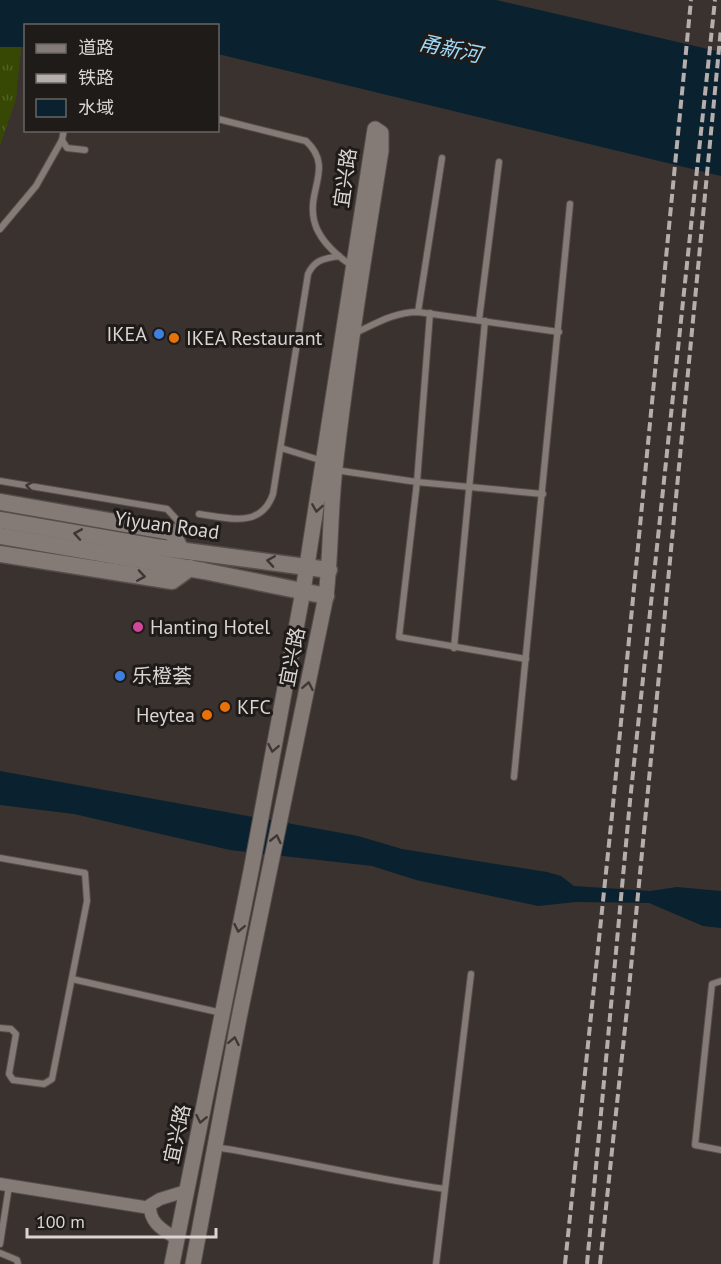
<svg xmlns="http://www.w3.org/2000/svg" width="721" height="1264" viewBox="0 0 721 1264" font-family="'PT Sans','Noto Sans SC',sans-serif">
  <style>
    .grass { fill: url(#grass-tufts) }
    .water { fill: #0a222f }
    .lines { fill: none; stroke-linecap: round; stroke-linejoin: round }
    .service-casing { stroke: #554e4b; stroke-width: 8 }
    .minor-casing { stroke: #554e4b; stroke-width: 14 }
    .tertiary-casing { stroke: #554e4b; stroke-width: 17 }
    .secondary-casing { stroke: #554e4b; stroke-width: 19 }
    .service { stroke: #847a76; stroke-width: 6 }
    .minor { stroke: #847a76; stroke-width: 12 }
    .tertiary { stroke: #847a76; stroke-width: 15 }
    .secondary { stroke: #847a76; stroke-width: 16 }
    .rail { stroke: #b5aeac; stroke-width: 4; stroke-dasharray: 9 4.5; stroke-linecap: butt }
    .oneway { stroke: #3d3835 }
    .shop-dot { fill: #3f7fe0; stroke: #1e1b19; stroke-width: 2 }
    .food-dot { fill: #e8710a; stroke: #1e1b19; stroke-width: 2 }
    .hotel-dot { fill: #d1479c; stroke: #1e1b19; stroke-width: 2 }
    .labels { text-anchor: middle; stroke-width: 6; stroke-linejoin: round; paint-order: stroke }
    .street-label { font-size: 20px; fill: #dad4d2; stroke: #1e1b19 }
    .poi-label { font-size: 20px; fill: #dad4d2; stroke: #1e1b19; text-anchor: start }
    .water-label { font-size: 21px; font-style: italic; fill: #9fd9fa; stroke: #1e1b19 }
  </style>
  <defs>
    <pattern id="grass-tufts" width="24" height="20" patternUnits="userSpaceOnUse" patternTransform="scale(1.5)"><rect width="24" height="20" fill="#364803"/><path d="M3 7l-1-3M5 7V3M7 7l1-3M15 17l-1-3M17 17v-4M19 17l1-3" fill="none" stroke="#526227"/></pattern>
  </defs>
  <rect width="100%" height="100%" fill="#3a322e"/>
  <!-- grass -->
  <path class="grass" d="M0,47h21l-5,52 -16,47z"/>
  <!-- water -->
  <g class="water">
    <path d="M0,0h496l225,52v124l-503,-122v-28h-192l-1,21h-25z"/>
    <path d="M0,771l358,65 44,13 145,23 14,4 13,10 76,5 27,-4 44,4v37l-18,-2 -54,-23 -73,-1 -38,4 -122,-26 -44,-14 -142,-16 -156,-36 -74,-9z"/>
  </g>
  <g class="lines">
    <!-- service casing -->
    <g class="service-casing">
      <g id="service">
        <path d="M218,119l88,22c28,26 1,48 8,79 4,19 22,35 38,46"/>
        <path d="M64,130l-2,10 5,8 18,2"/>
        <path d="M0,229l36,-43 26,-46"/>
        <path d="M418,312l24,-154"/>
        <path d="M430,313l-13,169 -18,155 127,22"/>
        <path d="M479,320l20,-158"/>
        <path d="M353,334c22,-10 41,-22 65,-22l141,20"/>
        <path d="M281,448l42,13"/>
        <path d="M335,470l82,12 126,12"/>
        <path d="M0,481l167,28 11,12 1,13"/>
        <path d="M199,514c29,4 62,15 74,-20l35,-220c7,-15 16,-15 31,-18"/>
        <path d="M454,648l31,-327"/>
        <path d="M514,777l56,-573"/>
        <path d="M0,858l85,15 2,28 -35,178 -8,5 -31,-4 -4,-6 7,-40 -5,-5 -11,-1"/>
        <path d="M72,979l150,34"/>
        <path d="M721,981l-9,3 -17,161 26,5"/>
        <path d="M215,1147c77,12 152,31 230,42"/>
        <path d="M0,1244l9,-58"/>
        <path d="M0,1253l17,7 1,4"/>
        <path d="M436,1264l35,-290"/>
      </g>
    </g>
    <!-- minor casing -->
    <g class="minor-casing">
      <g id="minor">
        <path d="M0,1184l150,24"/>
        <path d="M177,1239c-14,-9 -28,-16 -27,-34l10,-6 26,-8"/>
      </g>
    </g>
    <!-- tertiary casing -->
    <g class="tertiary-casing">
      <path id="tertiary" d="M172,1264l79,-393 52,-280 72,-462 6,4v18c-17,105 -34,211 -46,317 -5,44 -4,86 -9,128l-87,422 -46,246"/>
    </g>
    <!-- secondary casing -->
    <g class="secondary-casing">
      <g id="secondary">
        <path d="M0,502l172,30 9,18"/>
        <path d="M0,520l156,27 173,23"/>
        <path d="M0,536l204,35 122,25"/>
        <path d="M0,554l172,27 18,-13"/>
      </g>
    </g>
    <!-- service -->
    <use href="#service" class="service"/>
    <!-- minor -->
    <use href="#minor" class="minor"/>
    <!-- tertiary -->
    <use href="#tertiary" class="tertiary"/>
    <!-- secondary -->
    <use href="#secondary" class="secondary"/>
    <!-- rail -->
    <g class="rail">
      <path d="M565,1264l47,-449 79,-815"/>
      <path d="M587,1264l43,-463 85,-801"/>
      <path d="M600,1264l27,-255 94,-981"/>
    </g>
  </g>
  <!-- one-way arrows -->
  <defs><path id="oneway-chevron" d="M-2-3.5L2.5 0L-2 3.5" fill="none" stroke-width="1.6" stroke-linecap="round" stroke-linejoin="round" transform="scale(1.5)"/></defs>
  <g class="oneway">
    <use href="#oneway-chevron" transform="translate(30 486) rotate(-170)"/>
    <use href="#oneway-chevron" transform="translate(317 508) rotate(99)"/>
    <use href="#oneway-chevron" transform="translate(78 534) rotate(-170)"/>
    <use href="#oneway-chevron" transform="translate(271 561) rotate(-171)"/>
    <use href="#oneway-chevron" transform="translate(141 576) rotate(9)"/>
    <use href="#oneway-chevron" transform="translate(308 686) rotate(-79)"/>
    <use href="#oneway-chevron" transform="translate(273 748) rotate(101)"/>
    <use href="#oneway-chevron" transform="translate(276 839) rotate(-77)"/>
    <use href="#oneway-chevron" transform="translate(239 928) rotate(101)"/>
    <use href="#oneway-chevron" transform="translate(234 1041) rotate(-79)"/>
    <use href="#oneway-chevron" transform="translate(201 1119) rotate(102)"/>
  </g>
  <!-- markers -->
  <g class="shop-dot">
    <circle cx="159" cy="334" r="6"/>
    <circle cx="120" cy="676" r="6"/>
  </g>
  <g class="food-dot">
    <circle cx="174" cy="338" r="6"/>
    <circle cx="225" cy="707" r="6"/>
    <circle cx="207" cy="715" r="6"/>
  </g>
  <circle class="hotel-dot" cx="138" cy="627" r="6"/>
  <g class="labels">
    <!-- street labels -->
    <g class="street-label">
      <text transform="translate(345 178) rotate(-82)" y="7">宜兴路</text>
      <text transform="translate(167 525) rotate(8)" y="7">Yiyuan Road</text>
      <text transform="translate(292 657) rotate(-79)" y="7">宜兴路</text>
      <text transform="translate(177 1134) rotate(-78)" y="7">宜兴路</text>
    </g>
    <!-- poi labels -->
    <g class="poi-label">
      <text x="147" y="341" text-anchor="end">IKEA</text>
      <text x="186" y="345">IKEA Restaurant</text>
      <text x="150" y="634">Hanting Hotel</text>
      <text x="132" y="683">乐橙荟</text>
      <text x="237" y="714">KFC</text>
      <text x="195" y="722" text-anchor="end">Heytea</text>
    </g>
    <!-- water labels -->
    <g class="water-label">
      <text transform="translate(450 49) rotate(12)" y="7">甬新河</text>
    </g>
  </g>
  <!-- legend -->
  <rect x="24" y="24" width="195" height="108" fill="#1e1b19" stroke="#696563" stroke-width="1.5"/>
  <rect x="36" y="44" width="30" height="9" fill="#847a76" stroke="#696563" stroke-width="1.5"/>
  <text x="78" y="54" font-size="18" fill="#dad4d2">道路</text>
  <rect x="36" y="74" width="30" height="9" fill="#b5aeac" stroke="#696563" stroke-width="1.5"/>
  <text x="78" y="84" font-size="18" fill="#dad4d2">铁路</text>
  <rect x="36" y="99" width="30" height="18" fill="#0a222f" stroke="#696563" stroke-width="1.5"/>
  <text x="78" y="114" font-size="18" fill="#dad4d2">水域</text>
  <!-- scale -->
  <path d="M27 1228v9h189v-9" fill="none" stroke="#dad4d2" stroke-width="3"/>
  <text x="36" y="1228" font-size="18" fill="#dad4d2" stroke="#1e1b19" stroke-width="4.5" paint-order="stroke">100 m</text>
</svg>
